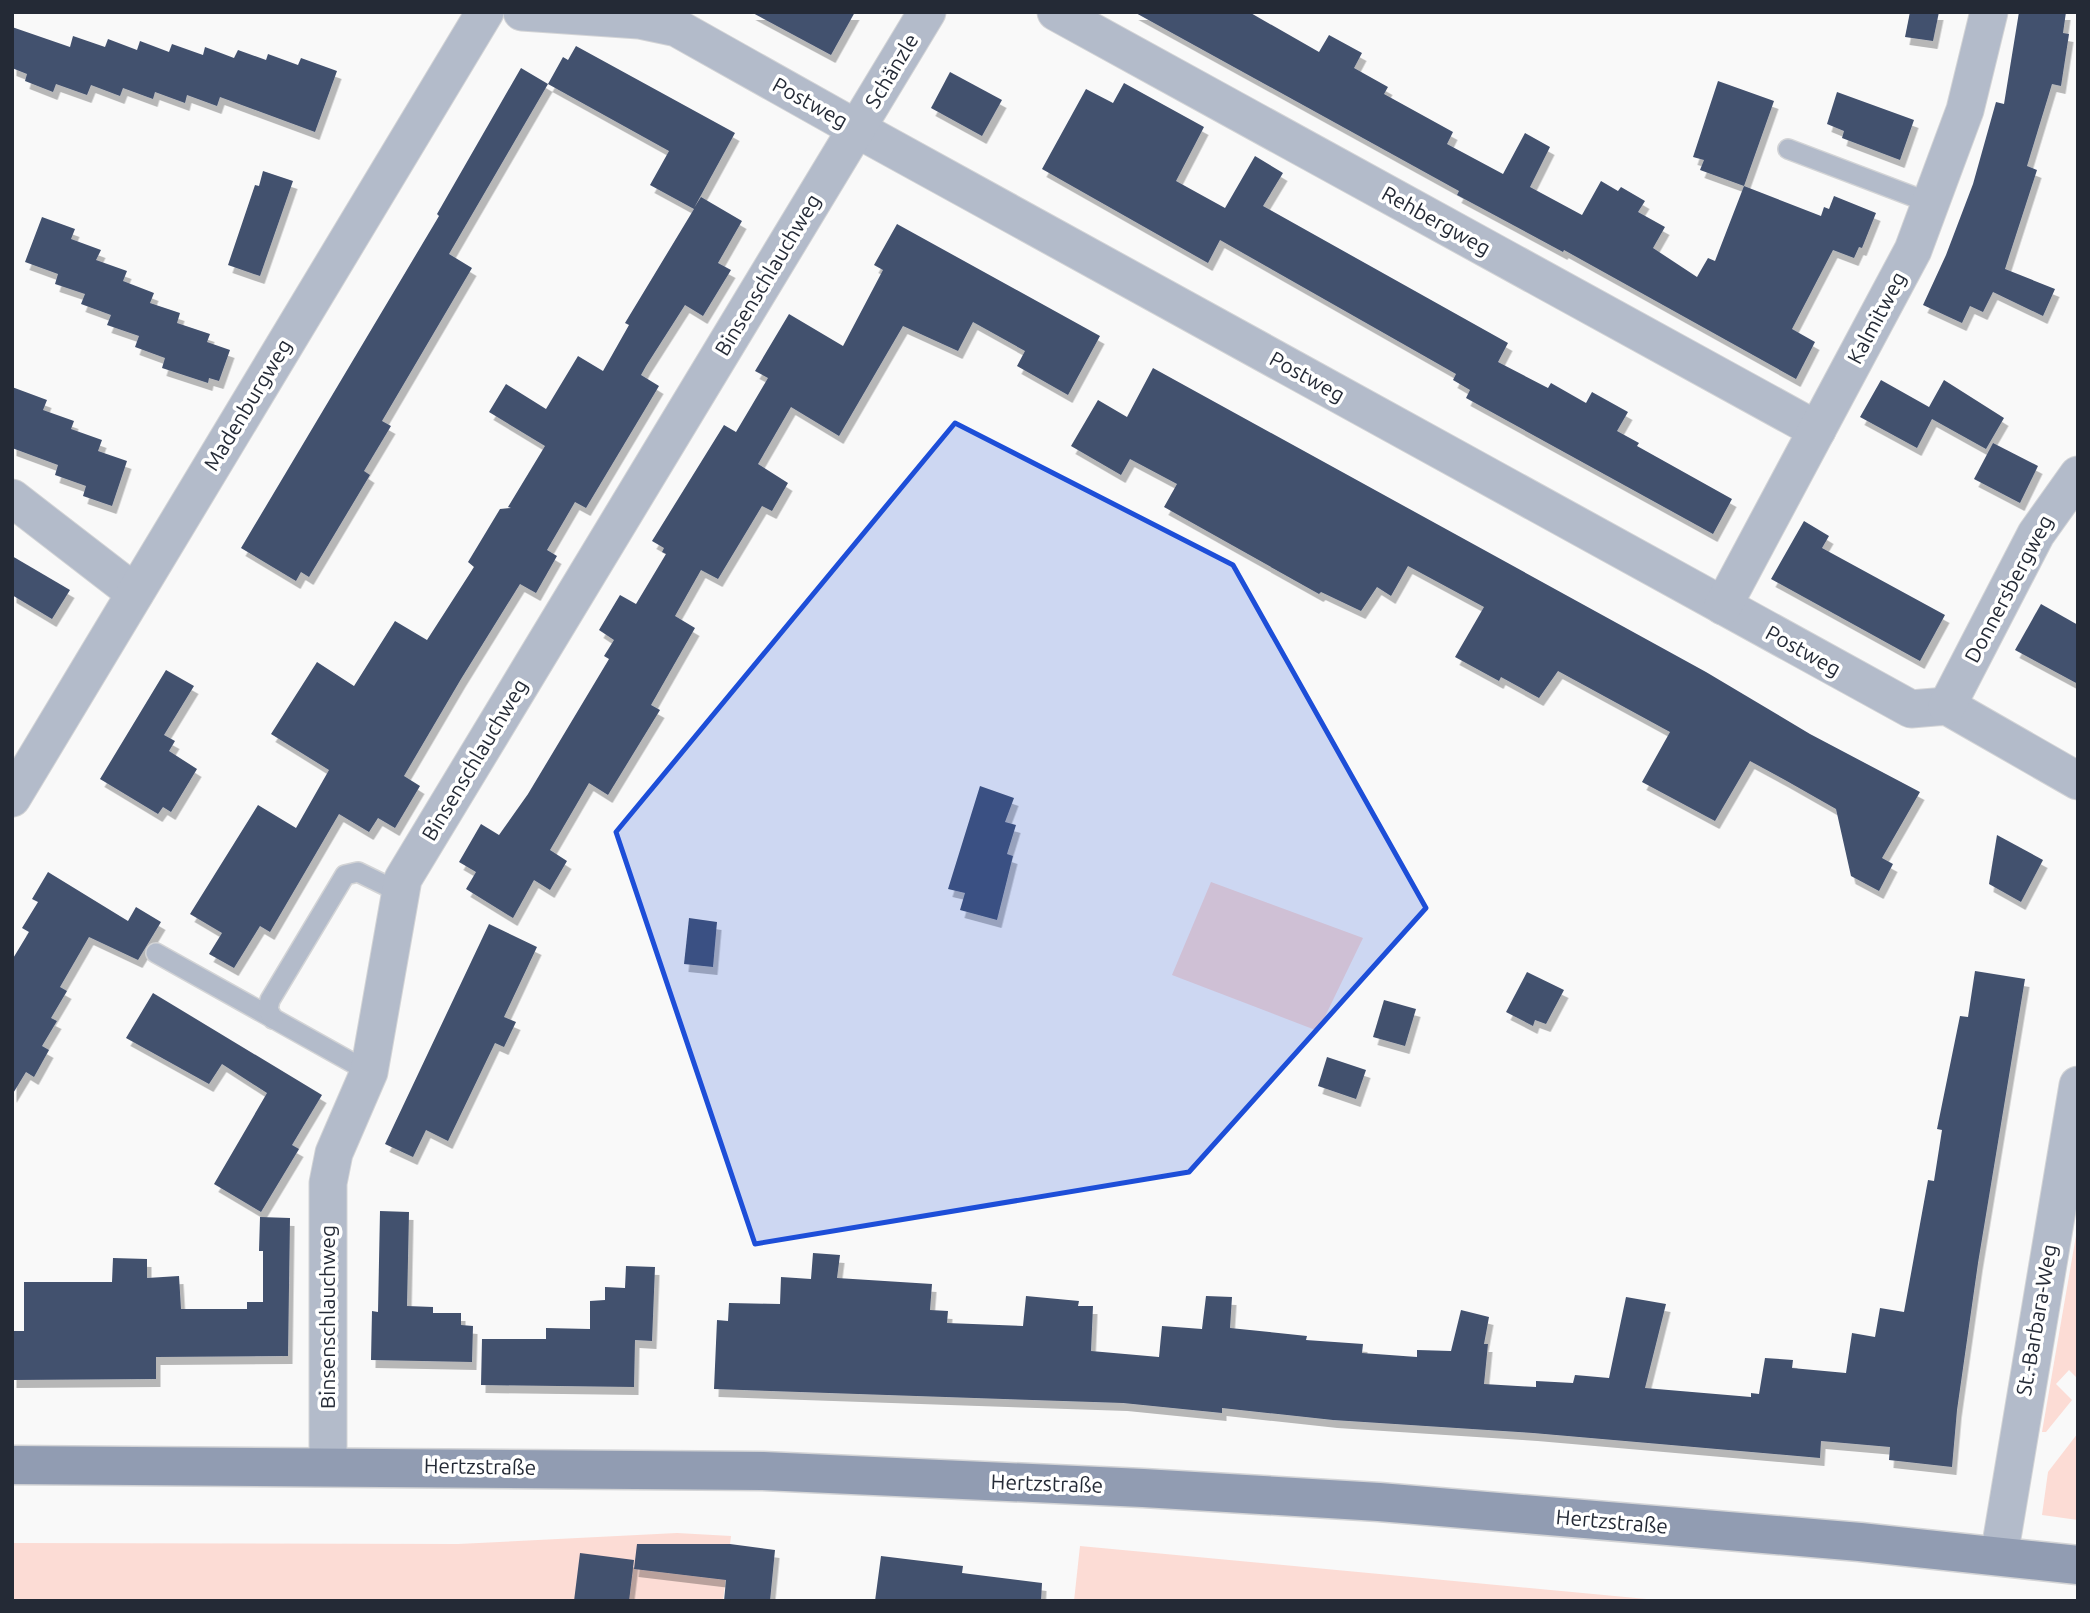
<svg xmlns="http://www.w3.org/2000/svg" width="2090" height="1613" viewBox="0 0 2090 1613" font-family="Ubuntu,sans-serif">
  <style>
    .green { fill: #fcdcd5 }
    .building { fill: #43516e; filter: url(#shadow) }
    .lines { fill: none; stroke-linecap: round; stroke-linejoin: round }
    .service-casing { stroke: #d3d4d6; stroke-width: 22 }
    .minor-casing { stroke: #d3d4d6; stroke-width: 39 }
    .secondary-casing { stroke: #d3d4d6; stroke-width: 41 }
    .service { stroke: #b3bbca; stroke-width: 19 }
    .minor { stroke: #b3bbca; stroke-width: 37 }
    .secondary { stroke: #919cb2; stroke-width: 38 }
    .marked { fill: #1d4ed8; fill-opacity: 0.2; stroke: #1d4ed8; stroke-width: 5; stroke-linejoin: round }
    .labels { text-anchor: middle; stroke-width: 7; stroke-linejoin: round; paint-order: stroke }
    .street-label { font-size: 21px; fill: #242a36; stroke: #fff }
  </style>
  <defs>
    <filter id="shadow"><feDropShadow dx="4.5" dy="8" stdDeviation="0" flood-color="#0004"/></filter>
  </defs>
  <rect width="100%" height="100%" fill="#f9f9f9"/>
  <!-- green -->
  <g class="green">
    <path d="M1211,882l152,56 -45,93 -146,-56z"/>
    <path d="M2078,1224v155l-9,-9 -13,14 16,16 -26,32h-4z"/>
    <path d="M2078,1433v87l-36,-5 6,-43z"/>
    <path d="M677,1533l54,3 -8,65h-711v-58l446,1z"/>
    <path d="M1080,1546l588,55h-594z"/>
  </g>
  <!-- building -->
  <g class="building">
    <path d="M751,12h104l-24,43z"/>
    <path d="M1134,12h115l70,40 10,-17 33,18 -8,15 34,19 -4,7 69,38 -6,12 56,30 22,-41 25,14 -20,40 52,28 19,-34 17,10 3,-4 24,14 -7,11 27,15 -12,21 44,29 11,-19 7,3 29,-75 77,30 3,-9 5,2 5,-13 42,17 -14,35 -3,-1 -5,11 -21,-8 -41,79 23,13 -19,37 -232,-129 -1,2 -106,-57 2,-4z"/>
    <path d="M1910,12h29l-6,29 -28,-4z"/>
    <path d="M2019,12h47l-3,21 6,1 -8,52 -9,-2 -25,82 10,4 -32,99 50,20 -12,27 -50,-24 -10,20 -13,-6 -8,17 -39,-18 23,-50 27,-71 23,-82 8,2z"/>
    <path d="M12,27l58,20 3,-11 32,11 3,-8 29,11 3,-9 29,11 3,-8 31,11 2,-8 29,11 4,-8 28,10 2,-6 30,11 3,-7 36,13 -22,61 -95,-35 -3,9 -30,-11 -2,8 -30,-11 -2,7 -30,-11 -3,8 -29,-11 -4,10 -31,-11 -3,8 -28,-11 2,-7 -15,-6z"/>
    <path d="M576,46l159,87 -41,75 7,-11 41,24 -24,42 13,7 -28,46 -18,-11 -39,61 -5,9 18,11 -73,122 -11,-6 -28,48 10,6 -21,37 -16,-9 -59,95 -57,97 16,10 -25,42 -17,-10 -9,14 -30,-18 -69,118 -10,-6 -26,42 -25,-14 13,-21 -32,-19 68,-109 38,23 33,-58 -58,-36 46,-72 37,24 41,-65 32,19 47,-73 -6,-5 32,-53 11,-1 -3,-1 37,-61 -56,-34 17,-28 40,25 32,-53 25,15 26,-46 -4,-2 69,-114 -44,-24 19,-34 -121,-67 -99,170 23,14 -90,153 9,5 -27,45 6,4 -61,102 -8,-5 -5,9 -55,-33 198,-332 -2,-2 84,-146 27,16 15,-27 5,3z"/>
    <path d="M950,72l52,28 -20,36 -51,-28z"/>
    <path d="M1718,81l56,20 -30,85 -44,-16 4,-10 -11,-3z"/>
    <path d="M1124,83l80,44 -28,54 49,27 30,-52 28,17 -20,33 245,137 -10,19 50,26 3,-5 35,20 6,-11 36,20 -11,19 22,12 -2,3 95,53 -19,35 -247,-136 4,-8 -17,-10 3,-6 -236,-134 -12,23 -166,-94 44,-80 27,14z"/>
    <path d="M1837,92l77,28 -14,40 -58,-22 2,-7 -17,-7z"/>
    <path d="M263,171l30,10 -33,95 -32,-11 27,-80 4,1z"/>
    <path d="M42,217l33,12 -4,10 30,11 -5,10 31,11 -4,10 31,12 -4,10 30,10 -3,10 33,11 -3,8 23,8 -11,31 -10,-3 -1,5 -46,-15 3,-10 -30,-11 4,-11 -32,-11 4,-10 -30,-11 4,-10 -30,-10 3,-10 -33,-12z"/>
    <path d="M897,224l203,112 -32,59 -51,-29 8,-15 -52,-29 -15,29 -55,-25 -64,110 -48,-29 -33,57 30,19 -16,28 -10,-5 -44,73 -17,-9 -26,46 20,12 -44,77 9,5 -52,85 -19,-12 -39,67 17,11 -17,29 -16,-10 -21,38 -47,-29 10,-17 -17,-10 22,-38 18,11 29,-41 81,-135 -5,-3 10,-16 -15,-10 21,-35 16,9 30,-50 -4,-2 2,-4 -12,-7 72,-116 12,7 32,-54 -13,-7 34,-57 54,32 40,-76 -9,-5z"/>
    <path d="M1153,368l553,304 104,62 110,58 -38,66 11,6 -14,27 -28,-15 -15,-67 -51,-29 -35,-19 -35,60 -73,-39 28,-50 -112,-61 -19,27 -38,-21 -2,4 -44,-24 29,-50 -76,-41 -17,30 -14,-9 -16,24 -40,-19 -2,2 -155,-87 13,-23 -47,-25 -9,16 -50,-29 27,-46 29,17z"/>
    <path d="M1881,380l48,27 15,-27 60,38 -18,31 -54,-30 -15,29 -57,-31z"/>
    <path d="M12,387l35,13 -4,10 31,11 -3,8 31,11 -4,11 29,10 -15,45 -29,-10 3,-10 -31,-11 3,-10 -46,-17z"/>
    <path d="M1993,443l45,23 -18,37 -46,-24z"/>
    <path d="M1804,521l25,15 -7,12 123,67 -25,46 -149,-82z"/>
    <path d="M12,556l58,34 -18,29 -40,-24z"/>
    <path d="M2041,604l37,21v59l-63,-34z"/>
    <path d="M166,670l28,16 -30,49 11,6 -6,10 28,18 -26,43 -8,-5 -5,7 -58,-35z"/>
    <path d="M980,786l34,12 -9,24 11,3 -9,29 6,2 -16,64 -37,-10 5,-17 -17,-4z"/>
    <path d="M1997,835l46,25 -22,42 -32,-18z"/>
    <path d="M48,872l80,49 8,-14 25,15 -23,38 -49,-23 -29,50 7,4 -16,27 6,3 -15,25 7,4 -15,27 -8,-5 -14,23v-135l17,-28 -7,-4 16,-26 -6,-3z"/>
    <path d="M689,918l28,4 -4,45 -29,-3z"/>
    <path d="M489,924l48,23 -33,70 12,5 -12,25 -9,-4 -47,98 -22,-11 -13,27 -28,-13z"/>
    <path d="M1975,971l50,8 -47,284 -21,147 -5,57 -63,-7 1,-13 -69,-6 -1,17 -287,-25 -200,-13 -111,-12v5l-99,-10 -409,-14 3,-69 11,1 1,-18 51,1 1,-27 30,2 2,-26 27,2 -3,23 95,6 -2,26 18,1 -1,12 76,3 3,-30 53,5 -1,5h15l-2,45 68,6 3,-31 40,3 4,-33 26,1 -2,31 77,8 -1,4 57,4 -1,9 55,4v-7l34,1 10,-41 28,7 -5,27h4l-4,40 52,3v-6l37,2 2,-8 34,3 17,-81 40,7 -21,84 106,9v-4l8,1 6,-36 28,2 -1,8 54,5 6,-40 23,4 5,-29 24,4 24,-132 6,1 8,-51 -5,-1 23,-113 8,1z"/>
    <path d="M1527,972l37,18 -18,34 -11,-4 -2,6 -27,-14z"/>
    <path d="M153,993l169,102 -30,50 7,4 -38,63 -47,-28 53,-91 -45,-29 -13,20 -83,-46z"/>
    <path d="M1384,1000l32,9 -11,37 -32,-9z"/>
    <path d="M1327,1057l39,13 -10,29 -38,-13z"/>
    <path d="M380,1211l29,1 -2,94 26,1v6h28v12l12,1 -1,36 -101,-2 1,-49 6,1z"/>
    <path d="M260,1217l30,1 -2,138 -132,1v22l-144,1v-49h12v-49h88l1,-24 34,1v19l32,-2 2,33h66v-7h16v-51h-4z"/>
    <path d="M626,1266l29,1 -3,74 -17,-1 -1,47 -153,-2 1,-46h64v-11l44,1v-28l15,-1v-13l20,1z"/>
    <path d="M637,1544h93l45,6 -5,51h-46l2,-21 -92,-11z"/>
    <path d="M580,1553l54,7 -5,41h-55z"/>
    <path d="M881,1556l82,10 -1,7 80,10 -1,18h-166z"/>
  </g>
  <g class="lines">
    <!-- service casing -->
    <g class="service-casing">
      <g id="service">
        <path d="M1788,149l145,55"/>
        <path d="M156,953l213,119"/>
        <path d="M273,1019l-5,-10 2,-9 75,-125 13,-3 41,20"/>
      </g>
    </g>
    <!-- minor casing -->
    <g class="minor-casing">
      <g id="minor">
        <path d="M522,12l117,8 38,8 180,101 1054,580 36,-3 131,75"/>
        <path d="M1056,12l761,418"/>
        <path d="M12,498l123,95"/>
        <path d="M1723,606l190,-356 52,-140 24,-98"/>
        <path d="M1947,706l89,-172 42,-59"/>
        <path d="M12,798l473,-786"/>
        <path d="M328,1467v-284l6,-30 35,-81 34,-193 524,-867"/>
        <path d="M1999,1556l79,-471"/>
      </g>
    </g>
    <!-- secondary casing -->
    <g class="secondary-casing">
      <path id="secondary" d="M12,1465l751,6 380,17 236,14 481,40 218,23"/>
    </g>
    <!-- service -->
    <use href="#service" class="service"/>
    <!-- minor -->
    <use href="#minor" class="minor"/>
    <!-- secondary -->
    <use href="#secondary" class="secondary"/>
  </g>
  <!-- marked area -->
  <path class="marked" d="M955,423l278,142 193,343 -237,264 -434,72 -139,-412z"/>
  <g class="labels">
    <!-- street labels -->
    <g class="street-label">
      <text transform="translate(892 71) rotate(-59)" y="7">Schänzle</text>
      <text transform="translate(810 103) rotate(29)" y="7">Postweg</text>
      <text transform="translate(1436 221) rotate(29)" y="7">Rehbergweg</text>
      <text transform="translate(768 275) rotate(-59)" y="7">Binsenschlauchweg</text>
      <text transform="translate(1877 318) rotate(-62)" y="7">Kalmitweg</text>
      <text transform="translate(1307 377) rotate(29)" y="7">Postweg</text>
      <text transform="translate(248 405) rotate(-59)" y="7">Madenburgweg</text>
      <text transform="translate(2009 589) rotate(-62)" y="7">Donnersbergweg</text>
      <text transform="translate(1803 651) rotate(29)" y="7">Postweg</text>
      <text transform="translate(475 760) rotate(-59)" y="7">Binsenschlauchweg</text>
      <text transform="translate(328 1317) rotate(-90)" y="7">Binsenschlauchweg</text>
      <text transform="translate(2037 1320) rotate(-80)" y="7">St.-Barbara-Weg</text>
      <text transform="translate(480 1467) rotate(1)" y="7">Hertzstraße</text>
      <text transform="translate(1047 1484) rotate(2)" y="7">Hertzstraße</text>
      <text transform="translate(1612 1522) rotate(5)" y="7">Hertzstraße</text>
    </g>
  </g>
  <!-- border -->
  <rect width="2090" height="1613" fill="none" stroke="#242a36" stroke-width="28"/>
</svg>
